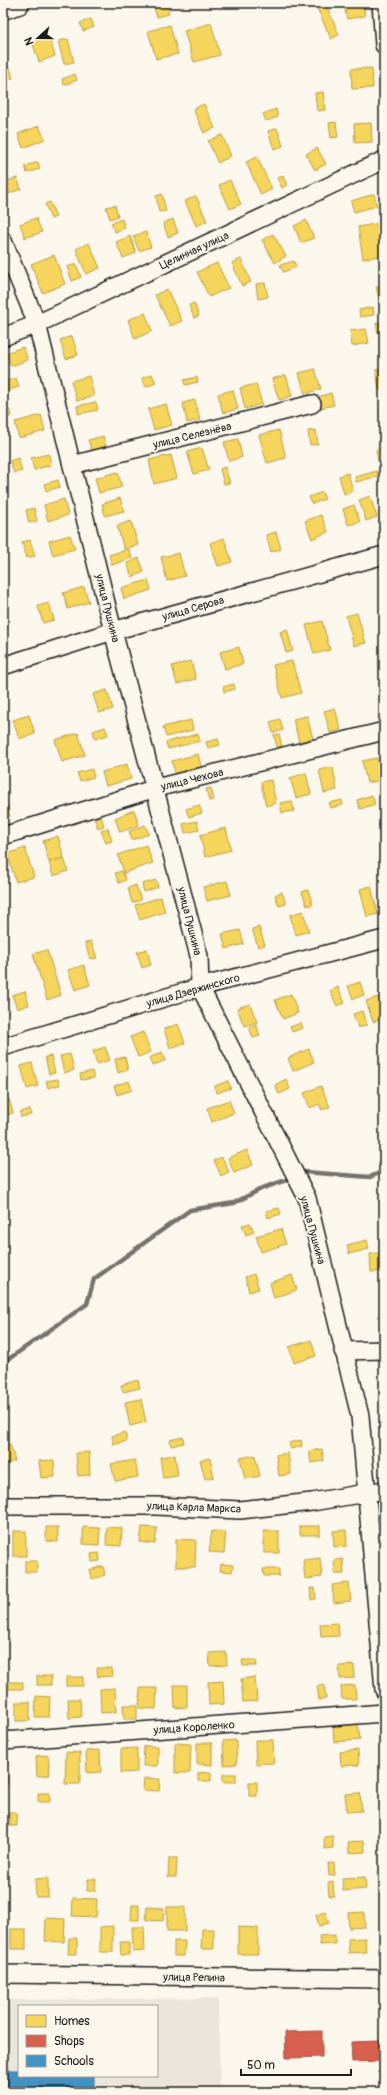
<svg xmlns="http://www.w3.org/2000/svg" width="387" height="2095" viewBox="0 0 387 2095" font-family="Pangolin,sans-serif">
  <style>
    .built { fill: #eae6dc; fill-rule: evenodd }
    .homes { fill: #f6d55c; stroke: #b59e49 }
    .shops { fill: #d6604d; stroke: #9e4c3e }
    .schools { fill: #4393c3; stroke: #376f91 }
    .lines { fill: none; stroke-linecap: round; stroke-linejoin: round }
    .stream { stroke: #74726e; stroke-width: 4.5 }
    .street-casing { stroke: #1c1c1c; stroke-width: 20 }
    .primary-casing { stroke: #1c1c1c; stroke-width: 25 }
    .street { stroke: #fbf7ec; stroke-width: 17 }
    .primary { stroke: #fbf7ec; stroke-width: 22 }
    .labels { text-anchor: middle; stroke-width: 4; stroke-linejoin: round; paint-order: stroke }
    .street-label { font-size: 11px; fill: #1c1c1c; stroke: #fbf7ec }
  </style>
  <rect width="100%" height="100%" fill="#fbf7ec"/>
  <filter id="ink" filterUnits="userSpaceOnUse"><feTurbulence type="fractalNoise" baseFrequency=".025" numOctaves="2"/><feDisplacementMap in="SourceGraphic" scale="8" xChannelSelector="R" yChannelSelector="G"/><feConvolveMatrix kernelMatrix="1 2 1 2 8 2 1 2 1" color-interpolation-filters="sRGB"/></filter>
  <g filter="url(#ink)">
    <!-- built -->
    <path class="built" d="M218,1998l2,94h-217v-92zM19,2006h138v70h-138z"/>
    <!-- homes -->
    <g class="homes">
      <path d="M159,3h7l3,11 -12,3 -4,-12z"/>
      <path d="M363,3l2,13 -18,3 -3,-14z"/>
      <path d="M326,4l13,31 -8,4 -14,-31z"/>
      <path d="M91,19l3,8 -11,4 -3,-8z"/>
      <path d="M211,23l9,32 -26,7 -10,-31z"/>
      <path d="M170,25l8,29 -22,5 -8,-28z"/>
      <path d="M49,37l6,19 -16,6 -7,-20z"/>
      <path d="M68,39l6,23 -10,2 -6,-23z"/>
      <path d="M10,68l3,10 -10,3v-10z"/>
      <path d="M372,68l1,20 -21,1 -1,-20z"/>
      <path d="M75,74l2,6 -13,5 -2,-6z"/>
      <path d="M323,92l2,18 -8,1 -2,-18z"/>
      <path d="M204,104l11,24 -11,5 -11,-24z"/>
      <path d="M276,109l2,8 -12,4 -3,-7z"/>
      <path d="M336,122l2,15 -7,1 -2,-15z"/>
      <path d="M371,123l1,19 -17,1 -1,-19z"/>
      <path d="M39,126l6,13 -22,9 -5,-14z"/>
      <path d="M277,128l6,18 -9,3 -6,-18z"/>
      <path d="M222,135l9,21 -13,7 -10,-22z"/>
      <path d="M317,148l9,16 -11,6 -9,-16z"/>
      <path d="M257,157l15,32 -11,6 -15,-33z"/>
      <path d="M38,162l2,7 -13,4 -2,-7z"/>
      <path d="M283,176l4,9 -5,3 -5,-10z"/>
      <path d="M17,178l4,11 -13,5 -4,-12z"/>
      <path d="M230,180l11,24 -11,5 -11,-24z"/>
      <path d="M162,194l4,17 -7,1 -3,-16z"/>
      <path d="M374,194l3,12 -23,6 -3,-11z"/>
      <path d="M196,196l11,25 -11,5 -11,-25z"/>
      <path d="M50,202l6,15 -5,2 -6,-15z"/>
      <path d="M115,205l3,11 -8,3 -4,-12z"/>
      <path d="M36,218l6,14 -17,6 -5,-14z"/>
      <path d="M122,219l3,9 -10,4 -4,-9z"/>
      <path d="M173,219l5,14 -10,4 -5,-14z"/>
      <path d="M306,220l8,18 -13,5 -7,-17z"/>
      <path d="M380,223l4,32 -21,4 -5,-32z"/>
      <path d="M146,232l5,15 -12,4 -6,-15z"/>
      <path d="M273,234l13,22 -11,7 -13,-23z"/>
      <path d="M130,236l6,17 -13,5 -7,-16z"/>
      <path d="M89,243l11,25 -14,6 -10,-25z"/>
      <path d="M54,255l11,29 -22,9 -12,-29z"/>
      <path d="M241,259l10,23 -9,4 -10,-23z"/>
      <path d="M294,261l2,6 -13,5 -3,-7z"/>
      <path d="M217,263l12,25 -20,9 -12,-25z"/>
      <path d="M76,264l5,13 -9,4 -5,-14z"/>
      <path d="M265,283l3,14 -10,2 -2,-15z"/>
      <path d="M384,286v12l-5,1 -3,-12z"/>
      <path d="M167,289l15,32 -12,5 -15,-31z"/>
      <path d="M194,303l5,13 -5,2 -5,-13z"/>
      <path d="M373,307l1,8 -14,2 -1,-7z"/>
      <path d="M145,313l7,18 -17,8 -7,-19z"/>
      <path d="M384,322v10l-6,1 -2,-10z"/>
      <path d="M366,329l3,14 -17,3 -2,-15z"/>
      <path d="M72,336l6,19 -12,4 -6,-19z"/>
      <path d="M23,347l5,13 -17,6 -5,-13z"/>
      <path d="M315,369l6,20 -16,5 -6,-21z"/>
      <path d="M384,369v19l-5,1 -3,-19z"/>
      <path d="M152,374l4,9 -10,4 -4,-9z"/>
      <path d="M286,375l6,21 -13,4 -7,-21z"/>
      <path d="M89,376l5,20 -17,5 -6,-20z"/>
      <path d="M197,377l1,5 -13,3 -1,-5z"/>
      <path d="M16,378l3,9 -13,4 -3,-9z"/>
      <path d="M256,384l6,20 -17,5 -5,-21z"/>
      <path d="M233,390l5,19 -15,4 -5,-19z"/>
      <path d="M331,393l3,12 -17,4 -2,-11z"/>
      <path d="M195,400l5,20 -13,3 -4,-20z"/>
      <path d="M96,402l2,8 -20,4 -1,-8z"/>
      <path d="M166,404l6,21 -18,5 -6,-21z"/>
      <path d="M9,409l2,7 -8,3v-8z"/>
      <path d="M380,413h4v17z"/>
      <path d="M41,415l4,16 -26,7 -4,-16z"/>
      <path d="M279,430l7,28 -19,5 -8,-28z"/>
      <path d="M316,430l2,14 -8,1 -2,-14z"/>
      <path d="M103,436l3,11 -14,4 -4,-11z"/>
      <path d="M238,439l4,18 -13,4 -5,-19z"/>
      <path d="M202,448l7,22 -15,4 -7,-22z"/>
      <path d="M383,448l1,12 -6,1 -2,-11z"/>
      <path d="M49,454l2,11 -17,5 -3,-12z"/>
      <path d="M171,455l6,23 -23,6 -5,-24z"/>
      <path d="M18,458l4,13 -8,2 -4,-12z"/>
      <path d="M225,467l5,16 -6,1 -4,-15z"/>
      <path d="M377,471l1,5 -22,6 -1,-5z"/>
      <path d="M118,472l4,15 -23,6 -4,-15z"/>
      <path d="M348,473l5,18 -9,3 -5,-18z"/>
      <path d="M58,480l2,7 -14,4 -2,-7z"/>
      <path d="M322,492l3,7 -13,5 -3,-7z"/>
      <path d="M370,496l7,21 -11,4 -7,-21z"/>
      <path d="M120,498l4,13 -19,5 -3,-12z"/>
      <path d="M64,499l4,16 -20,6 -4,-16z"/>
      <path d="M354,505l6,17 -12,3 -5,-16z"/>
      <path d="M34,508l3,13 -8,2 -3,-13z"/>
      <path d="M321,515l7,17 -16,7 -7,-18z"/>
      <path d="M131,521l7,24 -14,4 -7,-23z"/>
      <path d="M276,532l5,17 -10,3 -5,-17z"/>
      <path d="M70,535l5,14 -22,6 -4,-14z"/>
      <path d="M224,538l8,24 -14,4 -8,-23z"/>
      <path d="M30,540l5,16 -8,2 -5,-16z"/>
      <path d="M129,549l3,9 -20,7 -3,-10z"/>
      <path d="M179,553l6,23 -18,5 -6,-24z"/>
      <path d="M139,558l5,14 -12,5 -5,-14z"/>
      <path d="M148,580l3,10 -27,9 -3,-11z"/>
      <path d="M84,587l5,15 -21,7 -5,-16z"/>
      <path d="M49,603l5,17 -11,3 -5,-17z"/>
      <path d="M357,613l9,30 -12,3 -8,-30z"/>
      <path d="M322,621l8,29 -16,4 -8,-29z"/>
      <path d="M287,629l6,22 -7,2 -6,-21z"/>
      <path d="M239,647l4,17 -18,5 -5,-17z"/>
      <path d="M191,661l5,18 -19,5 -5,-18z"/>
      <path d="M292,661l9,32 -19,5 -9,-33z"/>
      <path d="M234,684l1,5 -11,3 -1,-5z"/>
      <path d="M107,690l6,19 -14,4 -6,-19z"/>
      <path d="M335,708l6,22 -11,3 -6,-22z"/>
      <path d="M29,715l6,19 -16,5 -6,-19z"/>
      <path d="M307,716l6,22 -14,4 -6,-23z"/>
      <path d="M280,719l3,11 -10,3 -3,-11z"/>
      <path d="M191,720l2,10 -27,7 -3,-10z"/>
      <path d="M105,727l3,8 -13,4 -2,-8z"/>
      <path d="M78,733l7,22 -23,7 -7,-22z"/>
      <path d="M198,734l2,7 -32,8 -2,-7z"/>
      <path d="M279,734l3,12 -5,1 -3,-12z"/>
      <path d="M218,739l2,6 -12,3 -2,-6z"/>
      <path d="M198,754l4,16 -26,7 -4,-16z"/>
      <path d="M377,758l5,22 -15,3 -5,-22z"/>
      <path d="M127,764l4,15 -25,7 -4,-14z"/>
      <path d="M333,767l4,23 -13,3 -5,-23z"/>
      <path d="M92,769l2,8 -14,4 -3,-8z"/>
      <path d="M306,773l5,21 -15,4 -6,-20z"/>
      <path d="M271,780l5,23 -10,3 -5,-24z"/>
      <path d="M211,788l3,12 -5,1 -3,-12z"/>
      <path d="M3,793l7,23 -7,2z"/>
      <path d="M372,795l3,9 -15,5 -3,-9z"/>
      <path d="M342,800l1,5 -12,3 -2,-5z"/>
      <path d="M292,801l2,10 -12,2 -2,-10z"/>
      <path d="M199,805l3,8 -13,4 -3,-8z"/>
      <path d="M134,810l5,15 -19,7 -5,-14z"/>
      <path d="M101,816l3,10 -6,2 -4,-10z"/>
      <path d="M197,821l2,9 -14,3 -2,-9z"/>
      <path d="M145,825l4,9 -17,6 -3,-9z"/>
      <path d="M108,828l4,13 -6,2 -5,-12z"/>
      <path d="M226,828l5,22 -26,7 -5,-22z"/>
      <path d="M58,836l6,22 -15,4 -6,-21z"/>
      <path d="M146,845l7,18 -29,10 -6,-18z"/>
      <path d="M25,848l9,29 -18,5 -9,-28z"/>
      <path d="M64,858l4,13 -15,5 -4,-14z"/>
      <path d="M122,871l4,9 -7,3 -4,-10z"/>
      <path d="M156,880l2,7 -14,5 -2,-8z"/>
      <path d="M227,881l4,14 -24,6 -4,-14z"/>
      <path d="M136,885l5,15 -9,3 -4,-15z"/>
      <path d="M371,886l7,28 -11,3 -7,-28z"/>
      <path d="M308,890l5,14 -6,2 -5,-14z"/>
      <path d="M282,892l4,12 -7,2 -4,-11z"/>
      <path d="M161,897l4,15 -25,8 -5,-15z"/>
      <path d="M303,911l6,20 -13,4 -6,-20z"/>
      <path d="M259,927l6,18 -7,2 -6,-18z"/>
      <path d="M240,930l4,14 -18,5 -4,-15z"/>
      <path d="M91,941l6,17 -7,1 -5,-16z"/>
      <path d="M147,949l4,16 -9,3 -5,-16z"/>
      <path d="M47,950l14,45 -14,5 -14,-46z"/>
      <path d="M84,965l6,20 -15,5 -7,-20z"/>
      <path d="M360,982l4,13 -11,4 -5,-13z"/>
      <path d="M338,987l7,16 -8,3 -7,-15z"/>
      <path d="M25,991l4,14 -12,4 -5,-14z"/>
      <path d="M291,994l7,19 -15,6 -8,-19z"/>
      <path d="M378,997l6,21 -11,4 -7,-21z"/>
      <path d="M250,1004l7,18 -13,4 -7,-18z"/>
      <path d="M362,1011l5,14 -9,3 -5,-14z"/>
      <path d="M301,1023l2,5 -11,4 -2,-5z"/>
      <path d="M178,1024l7,19 -15,5 -6,-19z"/>
      <path d="M256,1024l4,12 -7,2 -4,-11z"/>
      <path d="M143,1032l8,20 -13,5 -8,-20z"/>
      <path d="M105,1047l5,13 -13,4 -4,-13z"/>
      <path d="M309,1049l5,13 -21,9 -5,-13z"/>
      <path d="M162,1052l4,8 -14,6 -3,-8z"/>
      <path d="M70,1054l4,16 -10,3 -4,-17z"/>
      <path d="M51,1056l4,17 -6,1 -4,-17z"/>
      <path d="M125,1057l3,13 -10,3 -3,-14z"/>
      <path d="M32,1063l6,23 -11,3 -6,-23z"/>
      <path d="M92,1071l2,7 -13,2 -1,-6z"/>
      <path d="M58,1079l2,6 -12,3 -2,-7z"/>
      <path d="M286,1079l4,10 -11,5 -4,-9z"/>
      <path d="M129,1081l3,9 -15,5 -3,-9z"/>
      <path d="M228,1081l3,7 -14,5 -2,-7z"/>
      <path d="M321,1086l9,21 -8,3 -3,-6 -9,4 -6,-15z"/>
      <path d="M9,1099l4,14 -10,4v-16z"/>
      <path d="M229,1100l5,13 -22,9 -5,-14z"/>
      <path d="M30,1109l1,6 -10,2 -1,-5z"/>
      <path d="M247,1150l6,15 -19,8 -6,-15z"/>
      <path d="M222,1157l7,15 -8,4 -7,-16z"/>
      <path d="M279,1208l2,6 -13,4 -2,-7z"/>
      <path d="M250,1223l4,9 -8,3 -4,-10z"/>
      <path d="M281,1229l5,15 -25,8 -5,-16z"/>
      <path d="M367,1240l2,9 -20,5 -2,-9z"/>
      <path d="M384,1252v19l-13,1 -1,-18z"/>
      <path d="M254,1274l5,15 -10,3 -4,-15z"/>
      <path d="M292,1275l5,15 -23,8 -4,-15z"/>
      <path d="M311,1340l5,16 -22,7 -5,-16z"/>
      <path d="M138,1380l2,8 -17,4 -2,-7z"/>
      <path d="M141,1399l5,23 -16,4 -5,-24z"/>
      <path d="M125,1432l2,9 -13,4 -2,-9z"/>
      <path d="M183,1437l1,6 -13,3 -1,-6z"/>
      <path d="M301,1440l1,6 -11,3 -2,-6z"/>
      <path d="M10,1444l5,17 -12,4v-19z"/>
      <path d="M322,1449l2,12 -13,2 -2,-12z"/>
      <path d="M89,1452l1,23 -12,1 -2,-23z"/>
      <path d="M288,1453l3,21 -12,2 -3,-21z"/>
      <path d="M175,1455l3,21 -15,2 -3,-21z"/>
      <path d="M255,1455l5,21 -15,3 -5,-21z"/>
      <path d="M210,1458l4,19 -9,2 -5,-19z"/>
      <path d="M54,1460l1,17 -14,1 -2,-17z"/>
      <path d="M135,1460l3,17 -23,4 -4,-17z"/>
      <rect x="300" y="1526" width="20" height="9"/>
      <path d="M46,1527h12v15l-12,-1z"/>
      <path d="M83,1527l17,1 -1,17 -16,-1z"/>
      <path d="M107,1527l15,1 -1,18 -15,-1z"/>
      <path d="M142,1527l15,1 -2,16 -15,-2z"/>
      <path d="M346,1530l1,16 -13,1 -1,-16z"/>
      <rect x="13" y="1531" width="13" height="25"/>
      <path d="M212,1531l14,1 -2,21 -15,-1z"/>
      <rect x="264" y="1531" width="15" height="22"/>
      <path d="M176,1539l20,1 -1,27h-19z"/>
      <path d="M99,1553l1,8 -8,1 -1,-8z"/>
      <path d="M320,1558l2,19 -17,2 -2,-19z"/>
      <path d="M343,1559l1,15h-9l-1,-14z"/>
      <rect x="25" y="1561" width="12" height="11"/>
      <path d="M221,1564l12,1 -1,7 -12,-1z"/>
      <path d="M103,1566l2,9 -13,4 -3,-9z"/>
      <path d="M263,1569h16v7h-15z"/>
      <path d="M349,1583l2,18 -17,2 -2,-18z"/>
      <path d="M310,1588h5l1,11 -5,1z"/>
      <path d="M338,1623l1,13 -18,1 -1,-13z"/>
      <path d="M226,1652l1,13 -17,1 -1,-13z"/>
      <path d="M242,1660h14l1,6h-14z"/>
      <path d="M354,1665v13l-14,1 -1,-13z"/>
      <path d="M97,1668h15l1,8 -15,1z"/>
      <rect x="37" y="1676" width="14" height="9"/>
      <rect x="66" y="1677" width="17" height="9"/>
      <path d="M255,1677l2,24 -14,1 -2,-23z"/>
      <path d="M223,1681l1,23 -15,1 -1,-23z"/>
      <rect x="8" y="1682" width="15" height="7"/>
      <path d="M174,1685h13v22l-12,1z"/>
      <path d="M324,1685l2,14 -7,1 -2,-14z"/>
      <path d="M355,1685l1,14h-14l-1,-13z"/>
      <path d="M115,1688l1,24 -15,1 -1,-24z"/>
      <path d="M140,1688h17l-1,21 -17,-1z"/>
      <path d="M36,1696l14,1 -1,20h-14z"/>
      <path d="M68,1699h12l1,18 -12,1z"/>
      <rect x="16" y="1702" width="14" height="19"/>
      <path d="M123,1705h14v14h-13z"/>
      <path d="M358,1724l2,16 -26,2 -1,-16z"/>
      <path d="M236,1740l1,24 -13,1 -1,-24z"/>
      <path d="M255,1740h18l1,23 -18,1z"/>
      <path d="M175,1743l16,1 -1,29h-15z"/>
      <path d="M197,1743h15v22l-15,-1z"/>
      <path d="M144,1746h14v20h-15z"/>
      <path d="M137,1748v24l-16,1v-24z"/>
      <path d="M100,1750l1,22 -14,1 -1,-22z"/>
      <path d="M358,1750l1,15 -18,1 -1,-14z"/>
      <path d="M66,1752l14,1v31h-15z"/>
      <path d="M48,1755l2,20 -13,1 -1,-20z"/>
      <path d="M3,1760h3l2,25h-5z"/>
      <path d="M211,1772v9h-13v-8z"/>
      <rect x="223" y="1774" width="13" height="8"/>
      <path d="M144,1778l16,1 -1,12 -16,-1z"/>
      <rect x="249" y="1782" width="8" height="14"/>
      <path d="M38,1793h11l1,9h-12z"/>
      <path d="M360,1793l2,18 -15,1 -2,-18z"/>
      <path d="M9,1812h7l1,14h-7z"/>
      <path d="M333,1836v12l-8,1 -1,-12z"/>
      <path d="M364,1841l1,11 -16,1 -1,-11z"/>
      <path d="M169,1858h8l-1,19h-8z"/>
      <path d="M328,1863h6l1,12 -6,1z"/>
      <path d="M365,1877l1,12 -23,2 -1,-13z"/>
      <path d="M48,1878v19h-12l-1,-18z"/>
      <path d="M88,1879h8l-1,12h-8z"/>
      <path d="M333,1882l1,14h-5l-1,-13z"/>
      <path d="M73,1898l24,1 -1,18 -24,-1z"/>
      <path d="M132,1905h7v15h-8z"/>
      <path d="M147,1907l17,1 -1,13 -17,-1z"/>
      <rect x="167" y="1907" width="18" height="24"/>
      <path d="M325,1912l4,11 -10,3 -3,-11z"/>
      <path d="M364,1912l1,15 -16,1 -1,-15z"/>
      <path d="M46,1918l19,1 -1,23 -19,-1z"/>
      <path d="M113,1926v26h-13v-25z"/>
      <path d="M132,1927h12l1,24 -12,1z"/>
      <path d="M238,1927l20,1v26h-20z"/>
      <rect x="11" y="1929" width="15" height="20"/>
      <path d="M202,1929h12v20h-13z"/>
      <path d="M335,1935v9l-15,1 -1,-9z"/>
      <path d="M69,1938h8v16h-9z"/>
      <path d="M365,1938l1,14 -17,1 -1,-14z"/>
      <path d="M174,1941h11l-1,15h-10z"/>
      <path d="M120,1942h9v13h-8z"/>
    </g>
    <!-- shops -->
    <g class="shops">
      <path d="M322,2031v26l-36,1 -1,-26z"/>
      <path d="M380,2041l1,20 -29,1 -1,-20z"/>
    </g>
    <!-- schools -->
    <path class="schools" d="M3,2070h16v6h75v16h-91z"/>
    <g class="lines">
      <!-- stream -->
      <g class="stream">
        <path d="M304,1172l66,5 14,-6"/>
        <path d="M3,1363l84,-59 7,-25 96,-69 44,-7 29,-15 26,-9"/>
      </g>
      <!-- street casing -->
      <g class="street-casing">
        <g id="street">
          <path d="M381,3l3,42"/>
          <path d="M3,241l34,83 76,307 86,325 1,31 107,211 53,218 24,274"/>
          <path d="M3,337l34,-13 347,-164"/>
          <path d="M72,465l240,-61"/>
          <path d="M3,666l110,-35 271,-76"/>
          <path d="M3,836l153,-48 228,-57"/>
          <path d="M3,1047l197,-60 184,-48"/>
          <path d="M343,1351l41,-1"/>
          <path d="M3,1506h153l84,4 72,-8 72,-12"/>
          <path d="M3,1741l381,-28"/>
          <path d="M3,1974l381,5"/>
        </g>
      </g>
      <!-- primary casing -->
      <g class="primary-casing">
        <path id="primary" d="M3,8l15,-5"/>
      </g>
      <!-- street -->
      <use href="#street" class="street"/>
      <!-- primary -->
      <use href="#primary" class="primary"/>
    </g>
  </g>
  <g class="labels">
    <!-- street labels -->
    <g class="street-label">
      <text transform="translate(194 250) rotate(-25)" y="4">Целинная улица</text>
      <text transform="translate(192 435) rotate(-14)" y="4">улица Селезнёва</text>
      <text transform="translate(108 608) rotate(76)" y="4">улица Пушкина</text>
      <text transform="translate(193 608) rotate(-16)" y="4">улица Серова</text>
      <text transform="translate(192 779) rotate(-14)" y="4">улица Чехова</text>
      <text transform="translate(190 921) rotate(76)" y="4">улица Пушкина</text>
      <text transform="translate(193 990) rotate(-16)" y="4">улица Дзержинского</text>
      <text transform="translate(313 1230) rotate(75)" y="4">улица Пушкина</text>
      <text transform="translate(194 1507) rotate(2)" y="4">улица Карла Маркса</text>
      <text transform="translate(194 1727) rotate(-4)" y="4">улица Короленко</text>
      <text transform="translate(194 1977) rotate(1)" y="4">улица Репина</text>
    </g>
  </g>
  <!-- margin -->
  <rect width="387" height="2095" fill="none" stroke="#fbf7ec" stroke-width="16"/>
  <rect x="8" y="8" width="371" height="2079" fill="none" stroke="#1c1c1c" stroke-width="1.5" filter="url(#ink)"/>
  <!-- legend -->
  <rect x="18" y="2005" width="140" height="72" fill="#fbf7ec" stroke="#a29f99"/>
  <rect x="26" y="2015" width="20" height="12" fill="#f6d55c" stroke="#a29f99"/>
  <text x="54" y="2025" font-size="12" fill="#1c1c1c">Homes</text>
  <rect x="26" y="2035" width="20" height="12" fill="#d6604d" stroke="#a29f99"/>
  <text x="54" y="2045" font-size="12" fill="#1c1c1c">Shops</text>
  <rect x="26" y="2055" width="20" height="12" fill="#4393c3" stroke="#a29f99"/>
  <text x="54" y="2065" font-size="12" fill="#1c1c1c">Schools</text>
  <!-- north arrow -->
  <g transform="translate(38 38) rotate(249)" stroke="#fbf7ec" stroke-width="3" paint-order="stroke">
  <path d="M0-3L7 15L0 10L-7 15Z" fill="#1c1c1c"/>
  <text y="-6" font-size="11" font-weight="bold" text-anchor="middle" fill="#1c1c1c">N</text>
  </g>
  <!-- scale -->
  <path d="M241 2069v6h110v-6" fill="none" stroke="#1c1c1c" stroke-width="2"/>
  <text x="247" y="2069" font-size="12" fill="#1c1c1c" stroke="#fbf7ec" stroke-width="3" paint-order="stroke">50 m</text>
</svg>
